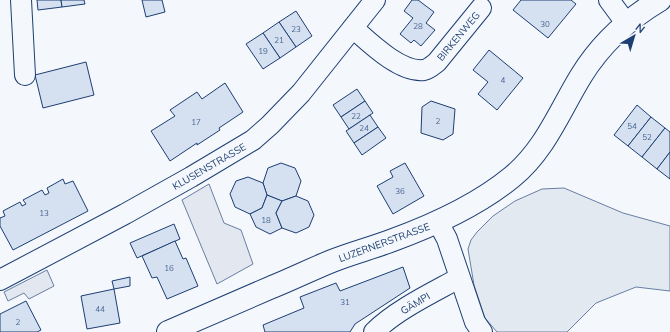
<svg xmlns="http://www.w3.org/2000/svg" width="670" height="332" viewBox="0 0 670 332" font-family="Mulish,sans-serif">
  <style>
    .green { fill: #e3e9f0; stroke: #687fa3 }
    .parking { fill: #e3e8f0; stroke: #687fa3 }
    .building { fill: #d5e0f0; stroke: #1d3f73 }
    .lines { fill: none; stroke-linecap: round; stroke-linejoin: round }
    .minor-casing { stroke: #1d3f73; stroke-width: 22 }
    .major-casing { stroke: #1d3f73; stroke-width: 24 }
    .minor { stroke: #f4f7fb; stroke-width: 20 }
    .major { stroke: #f4f7fb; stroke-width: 22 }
    .labels { text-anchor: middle; stroke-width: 3; stroke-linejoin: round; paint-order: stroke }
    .number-label { font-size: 8px; fill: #4b6792 }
    .street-label { font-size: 10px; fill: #1d3f73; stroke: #f4f7fb }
  </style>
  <rect width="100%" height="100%" fill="#f4f7fb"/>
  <!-- green -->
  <path class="green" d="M564,188l59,25 47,13v65l-34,-4 -40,16 -29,29h-70l-12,-14 -11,-33 -6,-36 3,-9 6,-8 16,-16 22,-15 27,-12z"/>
  <!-- parking -->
  <g class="parking">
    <path d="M209,184l15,39 17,7 12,34 -36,20 -35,-84z"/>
    <path d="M47,270l7,16 -25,13 -5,-6 -16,8 -4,-9z"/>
  </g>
  <!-- building -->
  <g class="building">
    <path d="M37,0h24l1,7 -24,3z"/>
    <path d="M61,0h23l1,4 -23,3z"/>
    <path d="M142,0h20l3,12 -19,5z"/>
    <path d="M412,0h6l16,12 -8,11 9,7 -14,16 -7,-6 -3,3 -11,-9 13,-16 -9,-7z"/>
    <path d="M521,0h50l5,4 -28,34 -35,-28z"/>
    <path d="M296,11l16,25 -16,11 -17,-25z"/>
    <path d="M279,22l17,25 -16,11 -17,-25z"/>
    <path d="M263,33l17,25 -17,11 -17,-25z"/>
    <path d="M489,50l34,28 -26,32 -19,-16 10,-12 -15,-12z"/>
    <path d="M86,62l8,33 -51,13 -8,-33z"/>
    <path d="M225,83l18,29 -24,16 1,2 -23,15v-2l-27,18 -19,-30 24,-15 -5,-6 27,-18 5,7z"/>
    <path d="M357,89l8,12 -24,16 -8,-12z"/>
    <path d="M365,101l8,12 -24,16 -8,-12z"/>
    <path d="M431,101l24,8 -2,25 -10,6 -22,-7 1,-26z"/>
    <path d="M637,105l14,12 -23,29 -14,-11z"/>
    <path d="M370,115l8,12 -24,16 -8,-12z"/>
    <path d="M651,117l14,11 -23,29 -14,-11z"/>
    <path d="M378,127l8,11 -24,17 -8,-12z"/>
    <path d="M665,128l5,4v20l-13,17 -15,-12z"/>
    <path d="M670,152v27l-13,-10z"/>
    <path d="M281,163l14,5 6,13 -5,15 -14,5 -15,-6 -4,-12 5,-15z"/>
    <path d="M405,163l19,33 -31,18 -16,-28 16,-9 -3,-6z"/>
    <path d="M248,177l15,6 4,12 -5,13 -12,6 -15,-7 -5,-13 6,-13z"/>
    <path d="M63,179l2,5 8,-3 15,30 -75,39 -13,-24v-8l5,-2 -2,-5 17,-9 2,4 4,-2 -3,-4 19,-10 3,5 4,-2 -2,-5z"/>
    <path d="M267,195l15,6 -6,12 6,15 -12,6 -14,-7 -6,-13 12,-6z"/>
    <path d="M296,196l12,5 6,14 -5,12 -13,6 -14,-5 -6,-15 6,-12z"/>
    <path d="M174,224l6,15 -43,19 -7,-15z"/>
    <path d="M175,241l8,18 3,-1 12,28 -31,13 -10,-22 -5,1 -10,-22z"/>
    <path d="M403,267l7,21 -55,36 -5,8h-85l-2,-7 41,-17 -4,-11 36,-14 4,8z"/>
    <path d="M130,277v9l-16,3 -2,-8z"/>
    <path d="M114,289l6,34 -33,6 -6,-33z"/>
    <path d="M26,301l15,29 -4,2h-37v-18z"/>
  </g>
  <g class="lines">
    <!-- minor casing -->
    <g class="minor-casing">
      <g id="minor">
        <path d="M21,0l4,75"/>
        <path d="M609,0l17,23"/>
        <path d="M353,28c16,14 47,45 71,42 5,-1 9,-5 13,-8l44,-54"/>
        <path d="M438,222l9,17 28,83 7,10"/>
        <path d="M0,280l125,-66 66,-37 62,-37 17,-15 31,-32 74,-93"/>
        <path d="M374,332c22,-22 58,-39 85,-54"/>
      </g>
    </g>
    <!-- major casing -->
    <g class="major-casing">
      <path id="major" d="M168,332c35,-15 70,-30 104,-45 20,-8 40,-18 60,-26 20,-8 40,-13 61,-21 41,-15 85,-35 119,-63 33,-27 47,-65 69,-101 19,-31 47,-57 79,-76"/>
    </g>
    <!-- minor -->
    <use href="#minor" class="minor"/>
    <!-- major -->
    <use href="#major" class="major"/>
  </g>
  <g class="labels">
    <!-- number labels -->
    <g class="number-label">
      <text x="545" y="27">30</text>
      <text x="418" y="29">28</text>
      <text x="296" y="32">23</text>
      <text x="279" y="43">21</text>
      <text x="263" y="54">19</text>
      <text x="503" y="83">4</text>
      <text x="356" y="119">22</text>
      <text x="438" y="124">2</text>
      <text x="196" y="125">17</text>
      <text x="632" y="129">54</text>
      <text x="364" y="131">24</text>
      <text x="647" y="140">52</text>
      <text x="400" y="194">36</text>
      <text x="44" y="216">13</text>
      <text x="266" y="223">18</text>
      <text x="169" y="271">16</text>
      <text x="345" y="305">31</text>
      <text x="100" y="312">44</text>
      <text x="18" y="325">2</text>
    </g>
    <!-- street labels -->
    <g class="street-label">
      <text transform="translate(458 36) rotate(-50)" y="4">BIRKENWEG</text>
      <text transform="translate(209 166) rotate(-30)" y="4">KLUSENSTRASSE</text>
      <text transform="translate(384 242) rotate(-20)" y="4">LUZERNERSTRASSE</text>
      <text transform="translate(415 303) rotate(-31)" y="4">GÄMPI</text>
    </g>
  </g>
  <!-- north arrow -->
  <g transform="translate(634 36) rotate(38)" stroke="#f4f7fb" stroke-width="3" paint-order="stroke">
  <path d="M0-3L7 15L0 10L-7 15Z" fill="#1d3f73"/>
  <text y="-6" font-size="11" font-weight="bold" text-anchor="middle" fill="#1d3f73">N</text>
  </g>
</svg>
